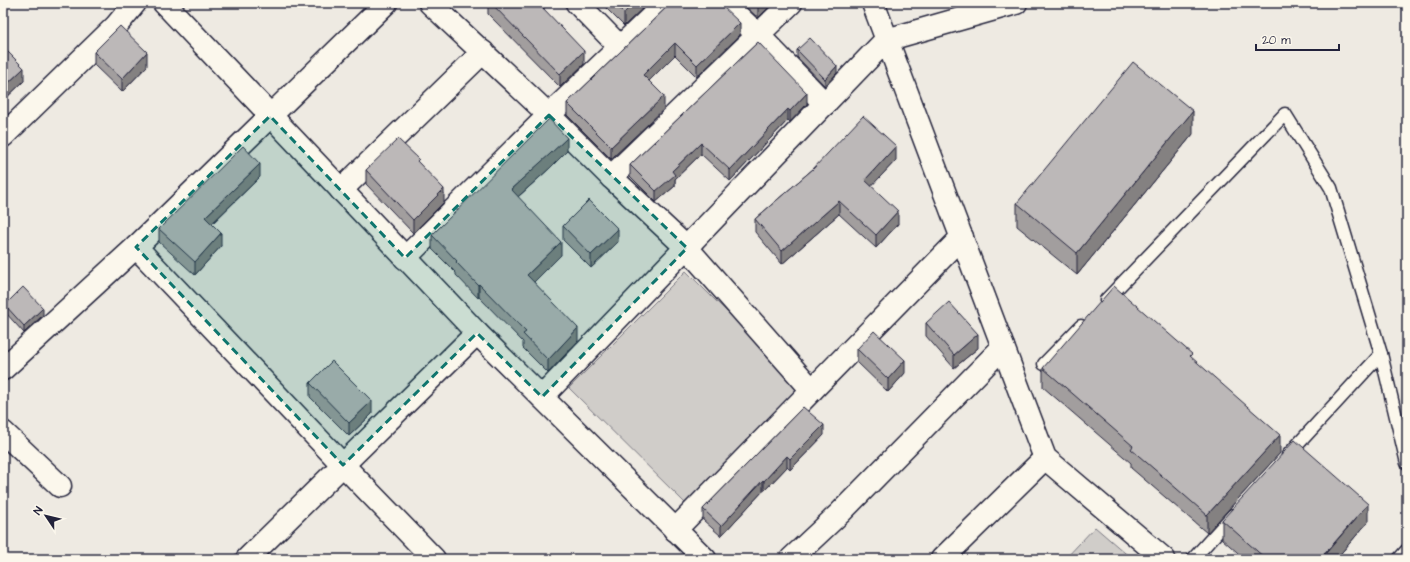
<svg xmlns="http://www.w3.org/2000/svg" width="1410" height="562" viewBox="0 0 1410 562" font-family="'Architects Daughter',sans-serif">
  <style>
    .green { fill: #d0cdc9; stroke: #797882 }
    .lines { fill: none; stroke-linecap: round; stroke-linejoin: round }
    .lane-casing { stroke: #22223b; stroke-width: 15 }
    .street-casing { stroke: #22223b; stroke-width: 25 }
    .secondary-casing { stroke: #22223b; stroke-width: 25 }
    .lane { stroke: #fbf7ec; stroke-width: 12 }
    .street { stroke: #fbf7ec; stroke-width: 22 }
    .secondary { stroke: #fbf7ec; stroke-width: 22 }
    .wall { fill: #a29e9e; stroke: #22223b }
    .shaded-wall { fill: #848181; stroke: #22223b }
    .building { fill: #bcb8b8; stroke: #22223b }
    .marked { fill: #0f766e; fill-opacity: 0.2; stroke: #0f766e; stroke-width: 3; stroke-dasharray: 8 5; stroke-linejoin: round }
  </style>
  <rect width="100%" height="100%" fill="#eeeae2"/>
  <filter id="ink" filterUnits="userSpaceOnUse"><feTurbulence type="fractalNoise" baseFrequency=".025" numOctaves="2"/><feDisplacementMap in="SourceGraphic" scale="8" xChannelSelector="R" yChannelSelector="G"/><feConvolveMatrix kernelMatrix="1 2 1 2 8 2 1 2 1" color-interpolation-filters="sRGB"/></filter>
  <g filter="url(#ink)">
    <!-- green -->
    <g class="green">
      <path d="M686,271l115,115 -116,117 -116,-115z"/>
      <path d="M1095,527l37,32h-67z"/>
    </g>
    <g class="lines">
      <!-- lane casing -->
      <g class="lane-casing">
        <g id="lane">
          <path d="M1106,300l179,-186 46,74 50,166 -93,101"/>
          <path d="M1381,354l26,109"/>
          <path d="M1044,364l37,-38"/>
          <path d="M1193,559l40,-44"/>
          <path d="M1399,559l8,-9"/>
        </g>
      </g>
      <!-- street casing -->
      <g class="street-casing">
        <g id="street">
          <path d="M164,3l313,330 228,226"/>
          <path d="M430,3l119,112 62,62 76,71 125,142"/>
          <path d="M577,3l43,44"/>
          <path d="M724,3l34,32 67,69"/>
          <path d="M873,3l172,455 119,101"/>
          <path d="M611,177l180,-174"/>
          <path d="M341,190l142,-138"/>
          <path d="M136,247l207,218 91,94"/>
          <path d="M405,258l144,-143 117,-112"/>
          <path d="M3,369l133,-122 250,-244"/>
          <path d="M542,397l344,-357 130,-37"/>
          <path d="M3,432l57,54"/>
          <path d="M675,530l287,-293"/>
          <path d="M247,559l230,-226"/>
          <path d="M791,559l49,-46 163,-166"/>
          <path d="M942,559l103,-101"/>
        </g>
      </g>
      <!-- secondary casing -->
      <g class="secondary-casing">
        <path id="secondary" d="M3,136l113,-110 19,-23"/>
      </g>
      <!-- lane -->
      <use href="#lane" class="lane"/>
      <!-- street -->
      <use href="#street" class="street"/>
      <!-- secondary -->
      <use href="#secondary" class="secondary"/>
    </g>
    <!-- wall -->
    <g class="wall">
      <path d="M488,3h55l1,7 40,54 -24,23 -72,-73z"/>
      <path d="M601,3h46v1l-23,22z"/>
      <path d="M671,3l69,32 -43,42 -22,-22 -26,26 15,28 -53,50 -44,-44v-12z"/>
      <path d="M742,3h31l-15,15z"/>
      <path d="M758,42l49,62 -17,18 -2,-2 -58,61 -29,-27 -26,25v7l-19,16 -26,-26v-11z"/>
      <path d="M3,47l21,34 -20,19h-1z"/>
      <path d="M797,50l40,23 -12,13 -28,-29z"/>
      <path d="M94,52l53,14 -25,26 -28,-27z"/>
      <path d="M1193,134l-116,141 -60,-49v-23z"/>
      <path d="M567,151l-17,17 -32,29 43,58 -27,27 44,59 -30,32 -25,-25v-6l-44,-45 -1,1 -22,-23v-2l-24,-24v-14z"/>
      <path d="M896,160l-25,26 27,38 -22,24 -37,-34 -57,50 -27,-32v-13l58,-50z"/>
      <path d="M419,163l25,39 -31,31 -47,-49v-14z"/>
      <path d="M260,177l-48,47 9,22 -26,29 -36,-33v-13z"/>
      <path d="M563,226l55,16 -27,26 -28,-28z"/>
      <path d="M5,305l38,10 -19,18 -19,-21z"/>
      <path d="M926,323l52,25 -24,20 -28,-32z"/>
      <path d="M857,349l48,24 -17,19 -31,-30z"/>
      <path d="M1192,359l88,94 -73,80 -76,-65v-5l-88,-76v-19z"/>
      <path d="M310,383l62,31 -23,22 -39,-39z"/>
      <path d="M803,407l21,28 -34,35 -3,-3 -23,24h-1l-42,45 -18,-16v-11z"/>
      <path d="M1222,520l146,2 -32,37h-91l-23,-20z"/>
    </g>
    <!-- shaded-wall -->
    <g class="shaded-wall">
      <path d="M634,3h13v1l-23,22v-13z"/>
      <path d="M760,3h13l-15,15v-13z"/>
      <path d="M544,4v13l-2,-10z"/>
      <path d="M740,23v12l-43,42v-12z"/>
      <path d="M675,43v12l-32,32v-12z"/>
      <path d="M584,51v13l-24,23v-13z"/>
      <path d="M147,52v14l-25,26v-13z"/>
      <path d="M837,66v7l-12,13v-7z"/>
      <path d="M24,68v13l-20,19v-13z"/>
      <path d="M807,93v11l-17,18v-11z"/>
      <path d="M664,96v13l-53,50v-12z"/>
      <path d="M788,109v11l-58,61v-11z"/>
      <path d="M1193,111v23l-116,141v-22z"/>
      <path d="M567,138v13l-17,17 -39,35v-14z"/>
      <path d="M701,143v11l-26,25v7l-19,16v-11l16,-20z"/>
      <path d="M896,146v14l-31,33v-13z"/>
      <path d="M260,164v13l-55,53v-13z"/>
      <path d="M444,189v13l-31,31v-13z"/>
      <path d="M839,201v13l-57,50v-13z"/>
      <path d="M898,211v13l-22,24v-13z"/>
      <path d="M618,229v13l-27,26v-13z"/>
      <path d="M221,233v13l-26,29v-13z"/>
      <path d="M561,242v13l-34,34v-14z"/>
      <path d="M479,284v13l-1,1v-13z"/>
      <path d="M43,308v7l-19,18v-7z"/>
      <path d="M578,328v13l-30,32v-13z"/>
      <path d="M978,334v14l-24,20v-13z"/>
      <path d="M905,360v13l-17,19v-13z"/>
      <path d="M372,401v13l-23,22v-13z"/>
      <path d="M824,425v10l-34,35v-11z"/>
      <path d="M1280,435v18l-73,80v-18z"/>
      <path d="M787,456v11l-23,24v-10z"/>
      <path d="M763,480v11l-42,45v-10z"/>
      <path d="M1368,504v18l-32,37h-15z"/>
    </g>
    <!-- building -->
    <g class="building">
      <path d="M491,3h52l1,1 -2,3 42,44 -24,23z"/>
      <path d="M614,3h20l-10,10z"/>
      <path d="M671,3h48l21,20 -43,42 -22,-22 -32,32 21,21 -53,51 -44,-44z"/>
      <path d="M755,3h5l-2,2z"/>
      <path d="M120,26l27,26 -25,27 -28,-27z"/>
      <path d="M810,38l27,28 -12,13 -28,-29z"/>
      <path d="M758,42l49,51 -17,18 -2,-2 -58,61 -29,-27 -29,28 3,4 -19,16 -26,-26z"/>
      <path d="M3,47l21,21 -20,19 -1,-1z"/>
      <path d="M1133,62l60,49 -116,142 -60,-50z"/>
      <path d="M863,116l33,30 -31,34 33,31 -22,24 -37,-34 -57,50 -27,-32 58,-50z"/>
      <path d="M549,119l18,19 -17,16 -39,35 50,53 -34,33 51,53 -30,32 -25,-26 3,-2 -47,-48 -1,1 -22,-23 1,-1 -25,-26z"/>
      <path d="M398,139l21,20 -2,2 27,28 -31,31 -47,-50z"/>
      <path d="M243,146l17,18 -55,53 16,16 -26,29 -36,-33z"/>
      <path d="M589,200l29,29 -27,26 -28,-29z"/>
      <path d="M1114,286l78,68 -2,2 90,79 -73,80 -76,-66 2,-3 -90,-78z"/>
      <path d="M23,287l20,21 -19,18 -19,-21z"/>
      <path d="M949,302l29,32 -24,21 -28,-32z"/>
      <path d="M874,331l31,29 -17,19 -31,-30z"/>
      <path d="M332,361l40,40 -23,22 -39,-40z"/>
      <path d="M803,407l21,18 -34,34 -3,-3 -23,25 -1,-1 -42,46 -18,-17z"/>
      <path d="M1295,440l73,64 -47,54 1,1h-56l-44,-39z"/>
    </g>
  </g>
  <!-- marked area -->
  <path class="marked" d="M549,115l138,133 -145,149 -65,-64 -134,132 -207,-218 134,-131 135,142z"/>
  <!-- margin -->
  <rect width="1410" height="562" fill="none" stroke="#fbf7ec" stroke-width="16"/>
  <rect x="8" y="8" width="1394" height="546" fill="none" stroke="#22223b" stroke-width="1.5" filter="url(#ink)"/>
  <!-- north arrow -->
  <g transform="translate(46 516) rotate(305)" stroke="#fbf7ec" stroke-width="3" paint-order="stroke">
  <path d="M0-3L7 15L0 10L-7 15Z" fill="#22223b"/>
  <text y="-6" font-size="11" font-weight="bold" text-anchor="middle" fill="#22223b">N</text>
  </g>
  <!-- scale -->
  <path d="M1256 44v6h83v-6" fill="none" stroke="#22223b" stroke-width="2"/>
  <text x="1262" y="44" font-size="12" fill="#22223b" stroke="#fbf7ec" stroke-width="3" paint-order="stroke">20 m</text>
</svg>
